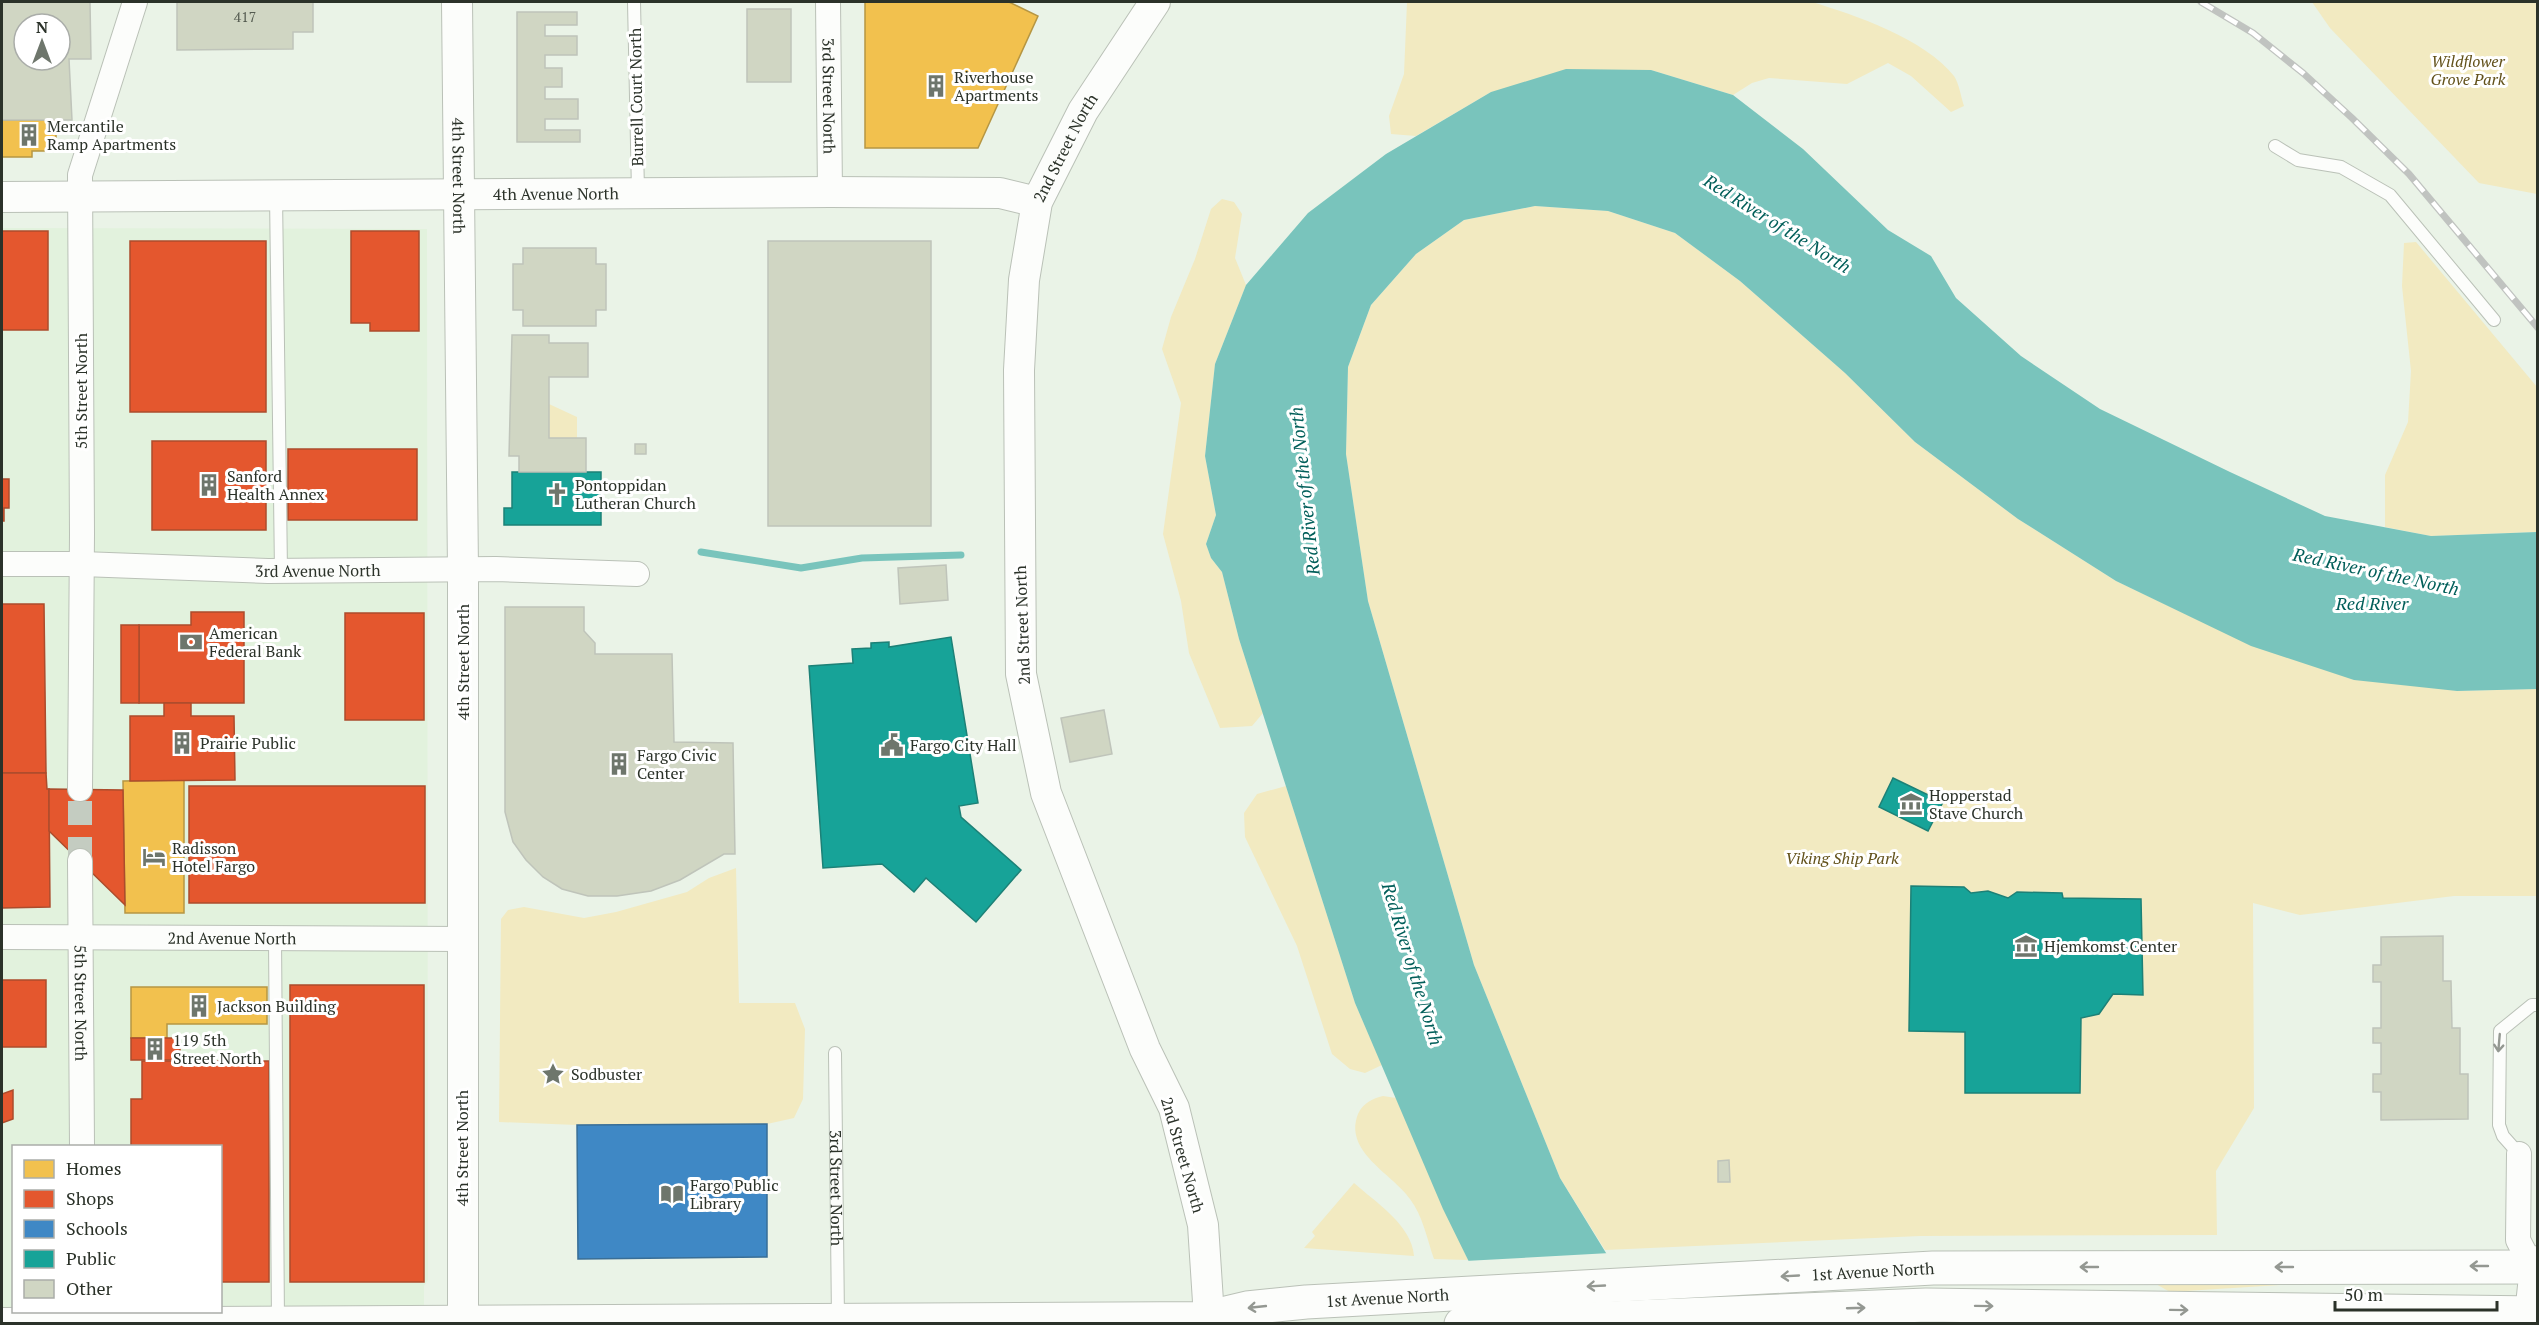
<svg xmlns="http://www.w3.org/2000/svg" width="2539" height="1325" viewBox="0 0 2539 1325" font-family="'PT Serif',serif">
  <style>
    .built { fill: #e2f2dd; fill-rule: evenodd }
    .green { fill: #f2eac1 }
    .water { fill: #79c4bc }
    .pier { fill: #eaf3e7 }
    .homes { fill: #f2c14e; stroke: #b69643; stroke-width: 1.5 }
    .shops { fill: #e4572e; stroke: #ac4c2c; stroke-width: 1.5 }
    .schools { fill: #3f88c5; stroke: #396e96; stroke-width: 1.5 }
    .public { fill: #17a398; stroke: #1d8177; stroke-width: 1.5 }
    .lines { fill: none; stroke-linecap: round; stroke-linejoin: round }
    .stream { stroke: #79c4bc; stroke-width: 7 }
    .building { fill: #d0d6c3; stroke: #bfc4ba; stroke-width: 1.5; fill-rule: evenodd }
    .minor-tunnel { stroke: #c4ccc1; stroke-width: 24; stroke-dasharray: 24 12; stroke-linecap: butt }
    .service-casing { stroke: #bac1b7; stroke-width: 14 }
    .minor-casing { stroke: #bac1b7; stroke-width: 26 }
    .tertiary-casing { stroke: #bac1b7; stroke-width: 32 }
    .secondary-casing { stroke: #bac1b7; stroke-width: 35 }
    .service { stroke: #fcfdfb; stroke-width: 12 }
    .minor { stroke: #fcfdfb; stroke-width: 24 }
    .tertiary { stroke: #fcfdfb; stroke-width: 30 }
    .secondary { stroke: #fcfdfb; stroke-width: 33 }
    .rail-casing { stroke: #c0c3c0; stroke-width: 7 }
    .rail { stroke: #fff; stroke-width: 4.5; stroke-dasharray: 14; stroke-linecap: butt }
    .oneway { stroke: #949892 }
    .labels { text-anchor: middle; stroke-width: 6; stroke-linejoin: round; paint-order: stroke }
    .number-label { font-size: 14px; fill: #545b50 }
    .park-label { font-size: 16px; font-style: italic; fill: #62511a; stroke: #fff }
    .poi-label { font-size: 16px; fill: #2b3229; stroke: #fff; text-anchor: start }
    .street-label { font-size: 16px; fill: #2b3229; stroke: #fff }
    .water-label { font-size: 18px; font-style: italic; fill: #015e59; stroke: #fff }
  </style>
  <rect width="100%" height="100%" fill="#eaf3e7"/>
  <!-- built -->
  <path class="built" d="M2,228l425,1 1,1051 -4,6v37l-422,1zM14,1146h206v166h-206z"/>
  <!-- green -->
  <g class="green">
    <path d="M1407,2h405c43,13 113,37 142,74 5,7 7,21 10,30l-13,6 -40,-36 -23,-13 -41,21 -78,-6 -17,5 -19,12 -82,-25 -160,22 -75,44 -25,-2 -2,-18 15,-42z"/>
    <path d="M2312,2h225v192l-58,-11 -149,-155z"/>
    <path d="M1222,199l12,3 8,12 -7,44 11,27 -31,79 -10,92 11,59 -10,29 5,14 11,14 17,67 24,74 -11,13 -32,2 -31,-75 -8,-52 -18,-67 18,-131 -19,-54 9,-32 24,-58 16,-50z"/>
    <path d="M1535,206l73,5 67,22 65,48 105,92 70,69 103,77 98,62 135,64 206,46 80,-2v207h-83l-154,19 -47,-12 1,205 -38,63 1,64 -297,1 -315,14 -45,-72 -86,-213 -106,-364 -22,-147 2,-87 23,-62 45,-51 48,-34z"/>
    <path d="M2416,242l121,145v145l-106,4 -46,-9v-52l23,-53 3,-51 -9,-85 2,-43z"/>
    <path d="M549,404l28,13v21h-28z"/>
    <path d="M1286,786l69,217 27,62 -17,8 -15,-4 -18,-15 -35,-108 -52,-109 -1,-24 13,-19z"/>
    <path d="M736,868l3,135h56l10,26 -2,70 -9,19 -27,6 -190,1 -78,-3 2,-203 7,-9 16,-3 60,11 32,-6 71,-20 22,-14z"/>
    <path d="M1383,1096l13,2 72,162 -34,-1c-7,-20 -11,-43 -24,-60 -17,-25 -67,-47 -52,-85 4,-10 15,-16 25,-18z"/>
    <path d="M1354,1183c21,19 58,42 60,73l-110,-8 11,-12 -3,-4z"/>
    <path d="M2149,1280l161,3 -140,9z"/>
  </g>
  <!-- water -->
  <path class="water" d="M1566,69l85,1 82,25 70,54 85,81 43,26 25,42 65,58 79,53 130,63 95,44 106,20 106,-4v157l-80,2 -103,-11 -103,-34 -135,-65 -98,-62 -103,-77 -70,-69 -105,-92 -65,-48 -67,-22 -73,-5 -71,14 -48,34 -45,51 -23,62 -2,87 22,147 106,364 86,213 89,145h-150l-56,-114 -88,-206 -116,-364 -17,-67 -11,-14 -5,-14 10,-29 -11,-59 10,-92 31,-79 62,-72 78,-59 105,-62z"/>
  <!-- pier -->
  <path class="pier" d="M1610,1253l42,69 -156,2 -31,-63z"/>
  <!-- homes -->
  <g class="homes">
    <path d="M865,2h144l29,14 -60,132h-113z"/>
    <path d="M2,120h54v31h-24v6h-30z"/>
    <path d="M184,780v133h-59l-2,-132z"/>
    <path d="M131,987h136v37h-100v14h-36z"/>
  </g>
  <!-- shops -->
  <g class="shops">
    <rect x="2" y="231" width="46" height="99"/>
    <path d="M351,231h68v100h-49v-8h-19z"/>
    <rect x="130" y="241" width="136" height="171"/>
    <rect x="152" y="441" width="114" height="89"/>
    <rect x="288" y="449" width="129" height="71"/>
    <path d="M2,479h7v29h-5v13h-2z"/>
    <path d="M2,604h42l2,169h-44z"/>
    <path d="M191,612h53v91h-105v-78h52z"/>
    <rect x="345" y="613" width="79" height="107"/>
    <rect x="121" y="625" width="18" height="78"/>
    <path d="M164,703h27v13h43l1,64 -105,1v-65h34z"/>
    <path d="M2,773h44l1,16h2l1,118 -48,1z"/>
    <rect x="189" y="786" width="236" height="117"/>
    <path d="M49,789l74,1 2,115 -76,-74z"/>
    <rect x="2" y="980" width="44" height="67"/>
    <rect x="290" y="985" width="134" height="297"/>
    <rect x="131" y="1038" width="49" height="22"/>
    <path d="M142,1061h127v221h-49v-136h-89v-47h11z"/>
    <path d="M13,1090v29l-11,4v-29z"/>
  </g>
  <!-- schools -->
  <path class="schools" d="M767,1124v133l-189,2 -1,-134z"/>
  <!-- public -->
  <g class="public">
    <path d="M512,472h89v53h-97v-17h8z"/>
    <path d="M951,637l27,166 -19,3 2,11 60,53 -45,52 -50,-44 -12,14 -32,-28 -59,4 -14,-202 44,-3 -1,-14 19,-1v-5l18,-1v5z"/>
    <path d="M1893,778l50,24 -15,29 -49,-24z"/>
    <path d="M1911,886l53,1 7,6 17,-2 20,7 9,-6 45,1 1,5 78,1 2,96 -30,-1 -14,20 -18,4 -1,75h-115v-61l-56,-1z"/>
  </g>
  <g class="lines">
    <!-- stream -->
    <path class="stream" d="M701,552l100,16 61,-10 99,-3"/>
  </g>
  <!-- building -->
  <g class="building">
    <path d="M2,2h88l1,57h-22l3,61h-70zM24,24h36v36h-36z"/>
    <path d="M177,2h136v30h-20v17l-116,1z"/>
    <rect x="747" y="9" width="44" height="73"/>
    <path d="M517,12h60v13h-32v11h32v19h-32v13h17v19h-17v12h33v20h-33v11h35v12h-63z"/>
    <rect x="768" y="241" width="163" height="285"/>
    <path d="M523,248h73v16h10v46h-10v16h-73v-16h-10v-46h10z"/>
    <path d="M512,335h37v8h39v34h-39v61h37v34h-67v-16h-10z"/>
    <rect x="635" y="444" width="11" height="10"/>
    <path d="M946,565l2,35 -48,4 -2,-36z"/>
    <path d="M505,607h79v24l11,12v11h77l2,88 59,1 2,111h-11l-44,26 -29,11 -34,5h-29l-26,-7 -19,-12 -17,-17 -13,-18 -8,-30z"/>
    <path d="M1104,710l8,44 -42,8 -9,-44z"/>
    <path d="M2443,936v45h8l1,47h8v46h8v45l-87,1v-28h-8v-18h8v-31h-8v-15h8v-46h-8v-17h8v-28z"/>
    <path d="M1729,1160l1,22h-12v-21z"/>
  </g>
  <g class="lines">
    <!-- minor-tunnel -->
    <path class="minor-tunnel" d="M80,861v-72"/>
    <!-- service casing -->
    <g class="service-casing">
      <g id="service">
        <path d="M634,2l4,190"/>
        <path d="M2275,146l23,14 43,7 49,28 104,125"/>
        <path d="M276,195l5,376"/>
        <path d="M275,938l3,383"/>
        <path id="s1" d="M835,1053l3,266"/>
        <path d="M2519,1154l-16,-18 -4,-11 1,-94 32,-26h6"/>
      </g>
    </g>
    <!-- minor casing -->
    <g class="minor-casing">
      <g id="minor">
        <path id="s2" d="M828,2l2,190"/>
        <path id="s3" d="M2,564h80l186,7 228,-2 141,5"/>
        <path d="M80,789l2,-255 -2,-359 55,-173"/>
        <path id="s4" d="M80,861l2,285"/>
        <path id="s5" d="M2,937l461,2"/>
        <path d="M2519,1154l-1,86 14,27"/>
        <path d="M2526,1324l6,-57 6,-9"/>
      </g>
    </g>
    <!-- tertiary casing -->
    <g class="tertiary-casing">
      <g id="tertiary">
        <path id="s6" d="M457,2l6,568v754"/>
        <path id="s7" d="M2,197l828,-5 170,1 37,9"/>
        <path id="s8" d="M2,1323l1207,-6 -6,-92 -29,-117 -29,-59 -99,-256 -25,-119 -2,-304 5,-90 13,-78 46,-91 72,-109"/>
      </g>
    </g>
    <!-- secondary casing -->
    <g class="secondary-casing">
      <g id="secondary">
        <path id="s9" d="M1209,1317l38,-9 59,-6 627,-34 605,-1"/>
        <path d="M1461,1324l465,-19 612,8"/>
      </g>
    </g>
    <!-- service -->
    <use href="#service" class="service"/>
    <!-- minor -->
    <use href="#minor" class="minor"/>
    <!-- tertiary -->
    <use href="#tertiary" class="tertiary"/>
    <!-- secondary -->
    <use href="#secondary" class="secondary"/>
    <!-- rail casing -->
    <g class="rail-casing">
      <path id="rail" d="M2201,2l52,31 50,40 49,45 57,56 129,154"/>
    </g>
    <!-- rail -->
    <use href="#rail" class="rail"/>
  </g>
  <!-- one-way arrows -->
  <defs><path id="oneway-shaft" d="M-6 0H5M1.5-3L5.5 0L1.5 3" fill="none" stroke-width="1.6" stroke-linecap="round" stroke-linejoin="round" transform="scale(1.5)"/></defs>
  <g class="oneway">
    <use href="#oneway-shaft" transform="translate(2499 1043) rotate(95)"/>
    <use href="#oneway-shaft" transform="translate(2479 1266) rotate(180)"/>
    <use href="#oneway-shaft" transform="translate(2089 1267) rotate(180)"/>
    <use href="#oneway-shaft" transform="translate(2284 1267) rotate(180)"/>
    <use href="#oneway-shaft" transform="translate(1790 1276) rotate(177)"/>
    <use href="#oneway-shaft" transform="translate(1596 1286) rotate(177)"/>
    <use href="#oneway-shaft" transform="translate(1984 1306) rotate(1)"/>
    <use href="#oneway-shaft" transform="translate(1257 1307) rotate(174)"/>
    <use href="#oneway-shaft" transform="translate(1856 1308) rotate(-2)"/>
    <use href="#oneway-shaft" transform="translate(2179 1310) rotate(1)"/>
  </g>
  <!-- icons -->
  <defs>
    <g id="building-bare" transform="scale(1.8)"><path d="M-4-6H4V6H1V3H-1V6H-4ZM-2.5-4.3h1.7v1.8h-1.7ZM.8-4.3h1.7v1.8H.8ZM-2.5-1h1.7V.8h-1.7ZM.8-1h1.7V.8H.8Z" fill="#6e766c" stroke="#fff" stroke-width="2.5" paint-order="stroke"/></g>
    <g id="church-bare" transform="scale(1.8)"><path d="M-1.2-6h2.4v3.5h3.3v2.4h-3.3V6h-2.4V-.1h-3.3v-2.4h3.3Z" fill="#6e766c" stroke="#fff" stroke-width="2.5" paint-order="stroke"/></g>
    <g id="bank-bare" transform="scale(1.8)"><path d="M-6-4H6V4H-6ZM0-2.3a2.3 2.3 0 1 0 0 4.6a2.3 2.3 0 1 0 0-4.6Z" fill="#6e766c" stroke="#fff" stroke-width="2.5" paint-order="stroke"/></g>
    <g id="civic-bare" transform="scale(1.8)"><path d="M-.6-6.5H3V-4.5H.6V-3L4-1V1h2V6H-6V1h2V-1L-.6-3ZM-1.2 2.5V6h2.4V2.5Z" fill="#6e766c" stroke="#fff" stroke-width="2.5" paint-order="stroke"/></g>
    <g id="museum-bare" transform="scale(1.8)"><path d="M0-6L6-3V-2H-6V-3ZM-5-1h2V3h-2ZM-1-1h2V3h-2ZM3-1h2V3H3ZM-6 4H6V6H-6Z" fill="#6e766c" stroke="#fff" stroke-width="2.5" paint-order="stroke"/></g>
    <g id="hotel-bare" transform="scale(1.8)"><path d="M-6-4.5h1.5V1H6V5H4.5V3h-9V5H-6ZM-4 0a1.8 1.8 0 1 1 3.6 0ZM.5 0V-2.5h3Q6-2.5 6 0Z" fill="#6e766c" stroke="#fff" stroke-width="2.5" paint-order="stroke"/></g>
    <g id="sight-bare" transform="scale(1.8)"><path d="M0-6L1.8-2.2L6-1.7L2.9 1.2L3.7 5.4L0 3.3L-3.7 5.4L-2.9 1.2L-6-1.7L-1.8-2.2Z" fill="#6e766c" stroke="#fff" stroke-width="2.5" paint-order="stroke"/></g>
    <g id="library-bare" transform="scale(1.8)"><path d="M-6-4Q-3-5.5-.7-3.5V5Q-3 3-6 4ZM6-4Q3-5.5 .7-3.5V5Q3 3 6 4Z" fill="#6e766c" stroke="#fff" stroke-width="2.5" paint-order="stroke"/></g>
  </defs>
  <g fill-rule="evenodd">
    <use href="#building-bare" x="936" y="86"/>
    <use href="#building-bare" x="29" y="135"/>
    <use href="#building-bare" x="209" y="485"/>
    <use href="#church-bare" x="557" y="494"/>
    <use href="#bank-bare" x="191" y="642"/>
    <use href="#building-bare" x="182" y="743"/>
    <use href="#civic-bare" x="892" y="745"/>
    <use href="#building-bare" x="619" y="764"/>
    <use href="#museum-bare" x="1911" y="804"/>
    <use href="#hotel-bare" x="154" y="857"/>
    <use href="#museum-bare" x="2026" y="946"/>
    <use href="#building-bare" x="199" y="1006"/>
    <use href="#building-bare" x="155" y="1049"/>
    <use href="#sight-bare" x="553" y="1074"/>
    <use href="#library-bare" x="672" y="1194"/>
  </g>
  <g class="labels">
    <!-- number labels -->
    <g class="number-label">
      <text x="245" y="22">417</text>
    </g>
    <!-- park labels -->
    <g class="park-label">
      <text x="2468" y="67">Wildflower<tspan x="2468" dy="18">Grove Park</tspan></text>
      <text x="1842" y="864">Viking Ship Park</text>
    </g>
    <!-- poi labels -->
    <g class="poi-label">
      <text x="954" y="83">Riverhouse<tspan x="954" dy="18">Apartments</tspan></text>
      <text x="47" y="132">Mercantile<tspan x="47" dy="18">Ramp Apartments</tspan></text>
      <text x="227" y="482">Sanford<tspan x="227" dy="18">Health Annex</tspan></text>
      <text x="575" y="491">Pontoppidan<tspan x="575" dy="18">Lutheran Church</tspan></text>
      <text x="209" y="639">American<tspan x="209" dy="18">Federal Bank</tspan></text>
      <text x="200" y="749">Prairie Public</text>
      <text x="910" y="751">Fargo City Hall</text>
      <text x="637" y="761">Fargo Civic<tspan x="637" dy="18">Center</tspan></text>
      <text x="1929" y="801">Hopperstad<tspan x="1929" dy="18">Stave Church</tspan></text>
      <text x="172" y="854">Radisson<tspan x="172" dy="18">Hotel Fargo</tspan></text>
      <text x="2044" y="952">Hjemkomst Center</text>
      <text x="217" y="1012">Jackson Building</text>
      <text x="173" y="1046">119 5th<tspan x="173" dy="18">Street North</tspan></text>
      <text x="571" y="1080">Sodbuster</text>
      <text x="690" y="1191">Fargo Public<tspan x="690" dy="18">Library</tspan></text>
    </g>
    <!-- street labels -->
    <g class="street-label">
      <text transform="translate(636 97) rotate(-91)" y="6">Burrell Court North</text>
      <text dy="6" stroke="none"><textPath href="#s2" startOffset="94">3rd Street North</textPath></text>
      <text dy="6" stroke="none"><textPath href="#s8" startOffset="2416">2nd Street North</textPath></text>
      <text dy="6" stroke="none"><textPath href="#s6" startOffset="174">4th Street North</textPath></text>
      <text dy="6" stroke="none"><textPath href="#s7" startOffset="554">4th Avenue North</textPath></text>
      <text transform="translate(81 391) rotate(-90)" y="6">5th Street North</text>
      <text dy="6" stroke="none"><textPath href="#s3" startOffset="316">3rd Avenue North</textPath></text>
      <text transform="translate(1022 625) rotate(-92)" y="6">2nd Street North</text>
      <text transform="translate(463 662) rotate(-90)" y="6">4th Street North</text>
      <text dy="6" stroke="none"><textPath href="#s5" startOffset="230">2nd Avenue North</textPath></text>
      <text dy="6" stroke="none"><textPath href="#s4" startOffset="142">5th Street North</textPath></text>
      <text transform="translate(462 1148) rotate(-90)" y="6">4th Street North</text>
      <text transform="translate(1183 1155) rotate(74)" y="6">2nd Street North</text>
      <text dy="6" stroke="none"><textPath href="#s1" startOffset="135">3rd Street North</textPath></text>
      <text dy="6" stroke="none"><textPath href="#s9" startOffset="666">1st Avenue North</textPath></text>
      <text dy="6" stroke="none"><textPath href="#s9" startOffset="180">1st Avenue North</textPath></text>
    </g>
    <!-- water labels -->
    <g class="water-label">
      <text transform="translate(1777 224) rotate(32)" y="6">Red River of the North</text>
      <text transform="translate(1305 491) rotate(-96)" y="6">Red River of the North</text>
      <text transform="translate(2376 572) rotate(12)" y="6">Red River of the North</text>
      <text x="2372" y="610">Red River</text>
      <text transform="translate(1412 964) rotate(73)" y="6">Red River of the North</text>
    </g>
  </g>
  <!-- border -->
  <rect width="2539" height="1325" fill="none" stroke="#2b3229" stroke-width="6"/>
  <!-- legend -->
  <rect x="12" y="1145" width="210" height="168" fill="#ffffff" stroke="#aaada9" stroke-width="1.5"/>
  <rect x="24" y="1160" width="30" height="18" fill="#f2c14e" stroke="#aaada9" stroke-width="1.5"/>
  <text x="66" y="1175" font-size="18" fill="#2b3229">Homes</text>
  <rect x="24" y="1190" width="30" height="18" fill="#e4572e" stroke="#aaada9" stroke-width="1.5"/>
  <text x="66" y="1205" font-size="18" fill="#2b3229">Shops</text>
  <rect x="24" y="1220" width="30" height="18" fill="#3f88c5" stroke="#aaada9" stroke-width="1.5"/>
  <text x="66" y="1235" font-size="18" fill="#2b3229">Schools</text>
  <rect x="24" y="1250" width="30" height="18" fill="#17a398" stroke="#aaada9" stroke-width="1.5"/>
  <text x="66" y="1265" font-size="18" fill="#2b3229">Public</text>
  <rect x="24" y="1280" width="30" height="18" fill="#d0d6c3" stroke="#aaada9" stroke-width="1.5"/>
  <text x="66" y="1295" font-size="18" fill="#2b3229">Other</text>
  <!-- north arrow -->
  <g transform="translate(42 42)"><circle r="28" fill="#ffffff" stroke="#aaada9" stroke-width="1.5"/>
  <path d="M0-4.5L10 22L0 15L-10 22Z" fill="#6e766c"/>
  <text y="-9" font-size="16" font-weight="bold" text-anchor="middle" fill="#2b3229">N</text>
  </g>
  <!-- scale -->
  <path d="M2335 1301v9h162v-9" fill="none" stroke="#2b3229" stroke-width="3"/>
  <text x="2344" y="1301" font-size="18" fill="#2b3229" stroke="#ffffff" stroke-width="4.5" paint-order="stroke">50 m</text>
</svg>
